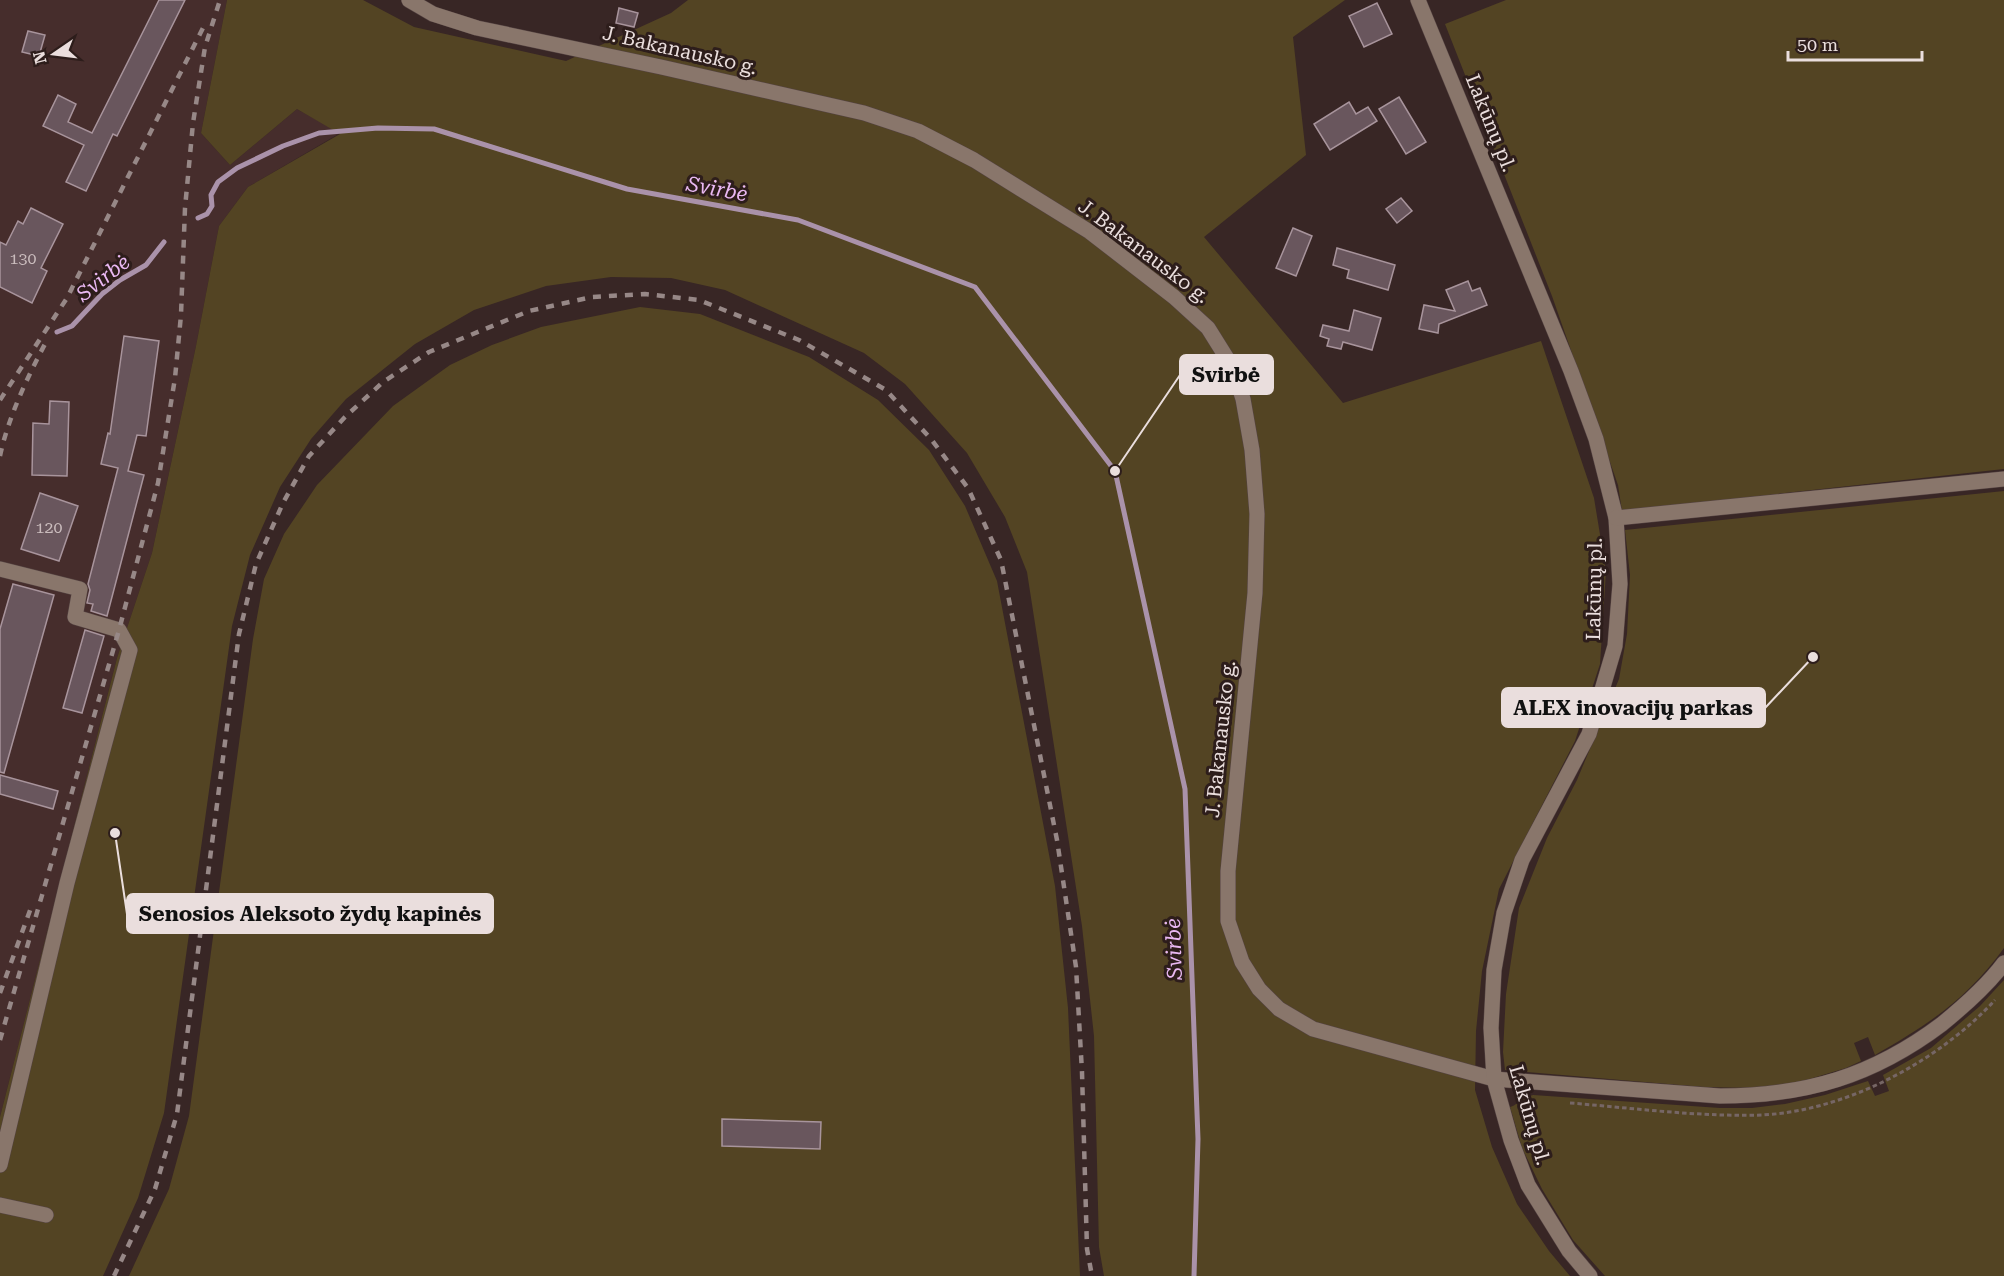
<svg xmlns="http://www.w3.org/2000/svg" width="2004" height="1276" viewBox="0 0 2004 1276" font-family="'Roboto Serif',serif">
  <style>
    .built { fill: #462d2c }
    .green { fill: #534423 }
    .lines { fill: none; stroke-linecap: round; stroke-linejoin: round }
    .stream { stroke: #aa92aa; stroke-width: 5 }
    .building { fill: #69565d; stroke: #a8949c; stroke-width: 1.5 }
    .minor-casing { stroke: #544342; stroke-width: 16 }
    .path { stroke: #766665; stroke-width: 3; stroke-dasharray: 4.5 3; stroke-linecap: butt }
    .minor { stroke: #89766b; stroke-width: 15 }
    .rail { stroke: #978887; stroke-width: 4.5; stroke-dasharray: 8 8; stroke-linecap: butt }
    .labels { text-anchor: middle; stroke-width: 6; stroke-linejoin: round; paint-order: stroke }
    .number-label { font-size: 16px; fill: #cabcbd }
    .street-label { font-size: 20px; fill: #eadedd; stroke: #2d1d1b }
    .water-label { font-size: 21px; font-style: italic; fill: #e9b8f2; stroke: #2d1d1b }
    .leader { fill: none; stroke: #eadedd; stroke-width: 2 }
    .callout-dot { fill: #eadedd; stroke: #2d1d1b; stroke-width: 2 }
    .callout { fill: #eadedd; stroke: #eadedd; stroke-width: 2 }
    .callout-label { font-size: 21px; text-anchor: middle; font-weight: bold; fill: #111 }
  </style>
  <rect width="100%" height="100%" fill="#382625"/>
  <!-- built -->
  <path class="built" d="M0,0h227l-26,133 29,32 67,-56 43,24 -92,54 -29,39 -23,120 -44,207 -35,105 -117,459z"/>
  <!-- green -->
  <g class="green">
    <path d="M227,0h136l51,27 152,34 105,-48 17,-13h657l-52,37 13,118 -102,82 139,166 198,-62 53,157 12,73 -6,93 -25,77 -76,148 -17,82 -6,60 -1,59 17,57 25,57 32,47 21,25h-466l-5,-29 -5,-211 -12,-110 -55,-354 -22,-55 -38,-64 -62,-69 -41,-31 -139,-63 -54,-12 -60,-1 -65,9 -72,24 -59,34 -69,55 -35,40 -31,48 -30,68 -18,71 -68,487 -26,85 -35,78h-103v-159l117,-459 35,-105 44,-207 23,-120 29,-39 92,-53 -43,-25 -67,56 -29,-32z"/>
    <path d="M1506,0h498v469l-382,42 -4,-26 -66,-189 -107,-272z"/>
    <path d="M640,307l60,7 109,43 69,43 51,50 36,56 32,75 58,305 13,122 12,268h-951l40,-87 20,-73 64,-477 11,-60 20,-45 33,-49 76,-79 57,-41 42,-20 49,-18z"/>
    <path d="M2004,491v457c-37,51 -75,76 -129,107l-7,-18 -14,6 7,18 -15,7 -53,16 -41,4 -49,-1 -198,-17 -2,-18 3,-58 13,-86 28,-70 30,-58 42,-101 8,-45 3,-59 -5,-45z"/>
    <path d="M2004,980v296h-399l-32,-36 -31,-51 -20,-41 -12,-41c6,-1 14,-10 23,-12l187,13h32l33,-4 40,-9 43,-14 7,15 14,-5 -6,-16 48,-27 49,-42z"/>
  </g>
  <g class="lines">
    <!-- stream -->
    <g class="stream">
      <path d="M198,218l9,-4 5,-8 -1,-11 7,-13 19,-14 46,-22 36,-13 59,-5 56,1 193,60 171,31 177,67 140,184 70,318 13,350 -4,137"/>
      <path d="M57,332l15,-6 30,-32 18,-14 26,-15 18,-23"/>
    </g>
  </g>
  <!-- building -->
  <g class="building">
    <path d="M159,0h26l-68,136 -4,-2 -27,57 -20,-9 18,-37 -41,-19 15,-31 18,9 -8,18 24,11z"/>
    <path d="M1377,3l15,31 -28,13 -15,-31z"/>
    <path d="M619,8l19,5 -4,14 -18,-4z"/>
    <path d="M28,31l17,4 -6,21 -17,-4z"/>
    <path d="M1399,97l27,45 -20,12 -27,-45z"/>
    <path d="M1349,102l7,12 12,-7 9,14 -47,29 -16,-26z"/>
    <path d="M1401,198l11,13 -15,12 -11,-14z"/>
    <path d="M31,208l32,16 -22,44 6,3 -15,32 -32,-16v-45l6,3 12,-24 5,3z"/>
    <path d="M1293,228l19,8 -16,40 -20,-8z"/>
    <path d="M1337,248l58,17 -7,25 -41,-12 2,-8 -16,-5z"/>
    <path d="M1468,281l4,10 8,-3 7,17 -48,19 -1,9 -19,-4 5,-24 31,6 -9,-21z"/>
    <path d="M1354,310l27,8 -9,32 -29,-8 -2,7 -14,-3 2,-7 -9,-3 3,-11 26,6z"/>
    <path d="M124,336l35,5 -13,95 -9,-1 -9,36 16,4 -37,141 -16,-5 2,-7 -6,-1 3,-13 -2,-6 30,-116 -17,-4 7,-31 2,1z"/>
    <path d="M50,401l19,1 -2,74 -35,-1 1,-52 16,1z"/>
    <path d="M40,493l38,13 -19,55 -38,-12z"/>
    <path d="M13,584l41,11 -50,178 -4,-1v-143z"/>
    <path d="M85,630l19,6 -22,77 -19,-5z"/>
    <path d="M0,775l58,16 -5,18 -53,-15z"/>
    <path d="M722,1119l99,3 -1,27 -98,-3z"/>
  </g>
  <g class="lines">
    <!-- minor casing -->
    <g class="minor-casing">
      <g id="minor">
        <path d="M409,0l24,14 44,14 184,39 203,46 54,18 56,29 116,72 84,65 34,31 25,40 10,31 9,51 5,64 -2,79 -27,278v50l14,41 17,27 20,20 34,20 181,50 226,17c86,0 153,-20 222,-72 22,-18 45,-38 62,-61"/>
        <path d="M1418,0l153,371 25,68 20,79 4,66 -5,62 -26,88 -67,126 -18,53 -10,57 -3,58 3,51 17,61 17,45 41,66 21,25"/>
        <path d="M1616,518l388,-39"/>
        <path d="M0,569l80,20 -5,28 44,13 11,20 -63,233 -67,282"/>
        <path d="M0,1205l46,10"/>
      </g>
    </g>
    <!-- path -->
    <path class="path" d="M1570,1103c63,5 128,14 192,12 84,-4 177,-54 233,-115"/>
    <!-- minor -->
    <use href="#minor" class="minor"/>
    <!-- rail -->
    <g class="rail">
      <path d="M0,400l67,-102 139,-276"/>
      <path d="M0,456c8,-38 27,-78 45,-112"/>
      <path d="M0,993l32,-88"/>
      <path d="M0,1040l119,-410 39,-147 17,-105 6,-63 4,-107 8,-85 12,-76 15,-47"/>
      <path d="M114,1276l41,-87 22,-75 62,-480 17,-70 27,-61 26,-47 36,-39 38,-35 46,-30 100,-41 63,-14 53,-3 54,6 100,40 87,50 45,49 37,49 33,72 56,280 19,127 6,105 5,177 5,27"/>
    </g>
  </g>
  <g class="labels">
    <!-- number labels -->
    <g class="number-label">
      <text x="23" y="264">130</text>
      <text x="49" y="533">120</text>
    </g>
    <!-- street labels -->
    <g class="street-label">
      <text transform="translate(680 50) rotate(13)" y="7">J. Bakanausko g.</text>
      <text transform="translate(1491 123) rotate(68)" y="7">Lakūnų pl.</text>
      <text transform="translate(1144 251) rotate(37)" y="7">J. Bakanausko g.</text>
      <text transform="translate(1594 589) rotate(-89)" y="7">Lakūnų pl.</text>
      <text transform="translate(1220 739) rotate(-84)" y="7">J. Bakanausko g.</text>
      <text transform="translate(1530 1115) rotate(74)" y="7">Lakūnų pl.</text>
    </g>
    <!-- water labels -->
    <g class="water-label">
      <text transform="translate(717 189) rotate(10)" y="7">Svirbė</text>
      <text transform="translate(103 278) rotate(-38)" y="7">Svirbė</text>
      <text transform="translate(1174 949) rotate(-92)" y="7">Svirbė</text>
    </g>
  </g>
  <!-- callouts -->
  <path class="leader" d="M1115 471L1180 375M1813 657L1765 708M115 833L127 914"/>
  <g class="callout-dot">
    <circle cx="1115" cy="471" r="6"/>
    <circle cx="1813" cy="657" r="6"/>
    <circle cx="115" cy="833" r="6"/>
  </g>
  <g class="callout">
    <rect x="1180" y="355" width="93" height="39" rx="6"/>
    <rect x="1502" y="688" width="263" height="39" rx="6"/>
    <rect x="127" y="894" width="366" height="39" rx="6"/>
  </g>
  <g class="callout-label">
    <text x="1226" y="382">Svirbė</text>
    <text x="1633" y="715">ALEX inovacijų parkas</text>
    <text x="310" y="921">Senosios Aleksoto žydų kapinės</text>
  </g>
  <!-- north arrow -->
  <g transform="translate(54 54) rotate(256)" stroke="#2d1d1b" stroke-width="4.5" paint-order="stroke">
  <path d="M0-4.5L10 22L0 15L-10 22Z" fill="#eadedd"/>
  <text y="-9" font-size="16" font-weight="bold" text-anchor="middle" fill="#eadedd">N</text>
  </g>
  <!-- scale -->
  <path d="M1788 51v9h134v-9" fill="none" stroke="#eadedd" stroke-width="3"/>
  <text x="1797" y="51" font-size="18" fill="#eadedd" stroke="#2d1d1b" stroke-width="4.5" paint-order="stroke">50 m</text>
</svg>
